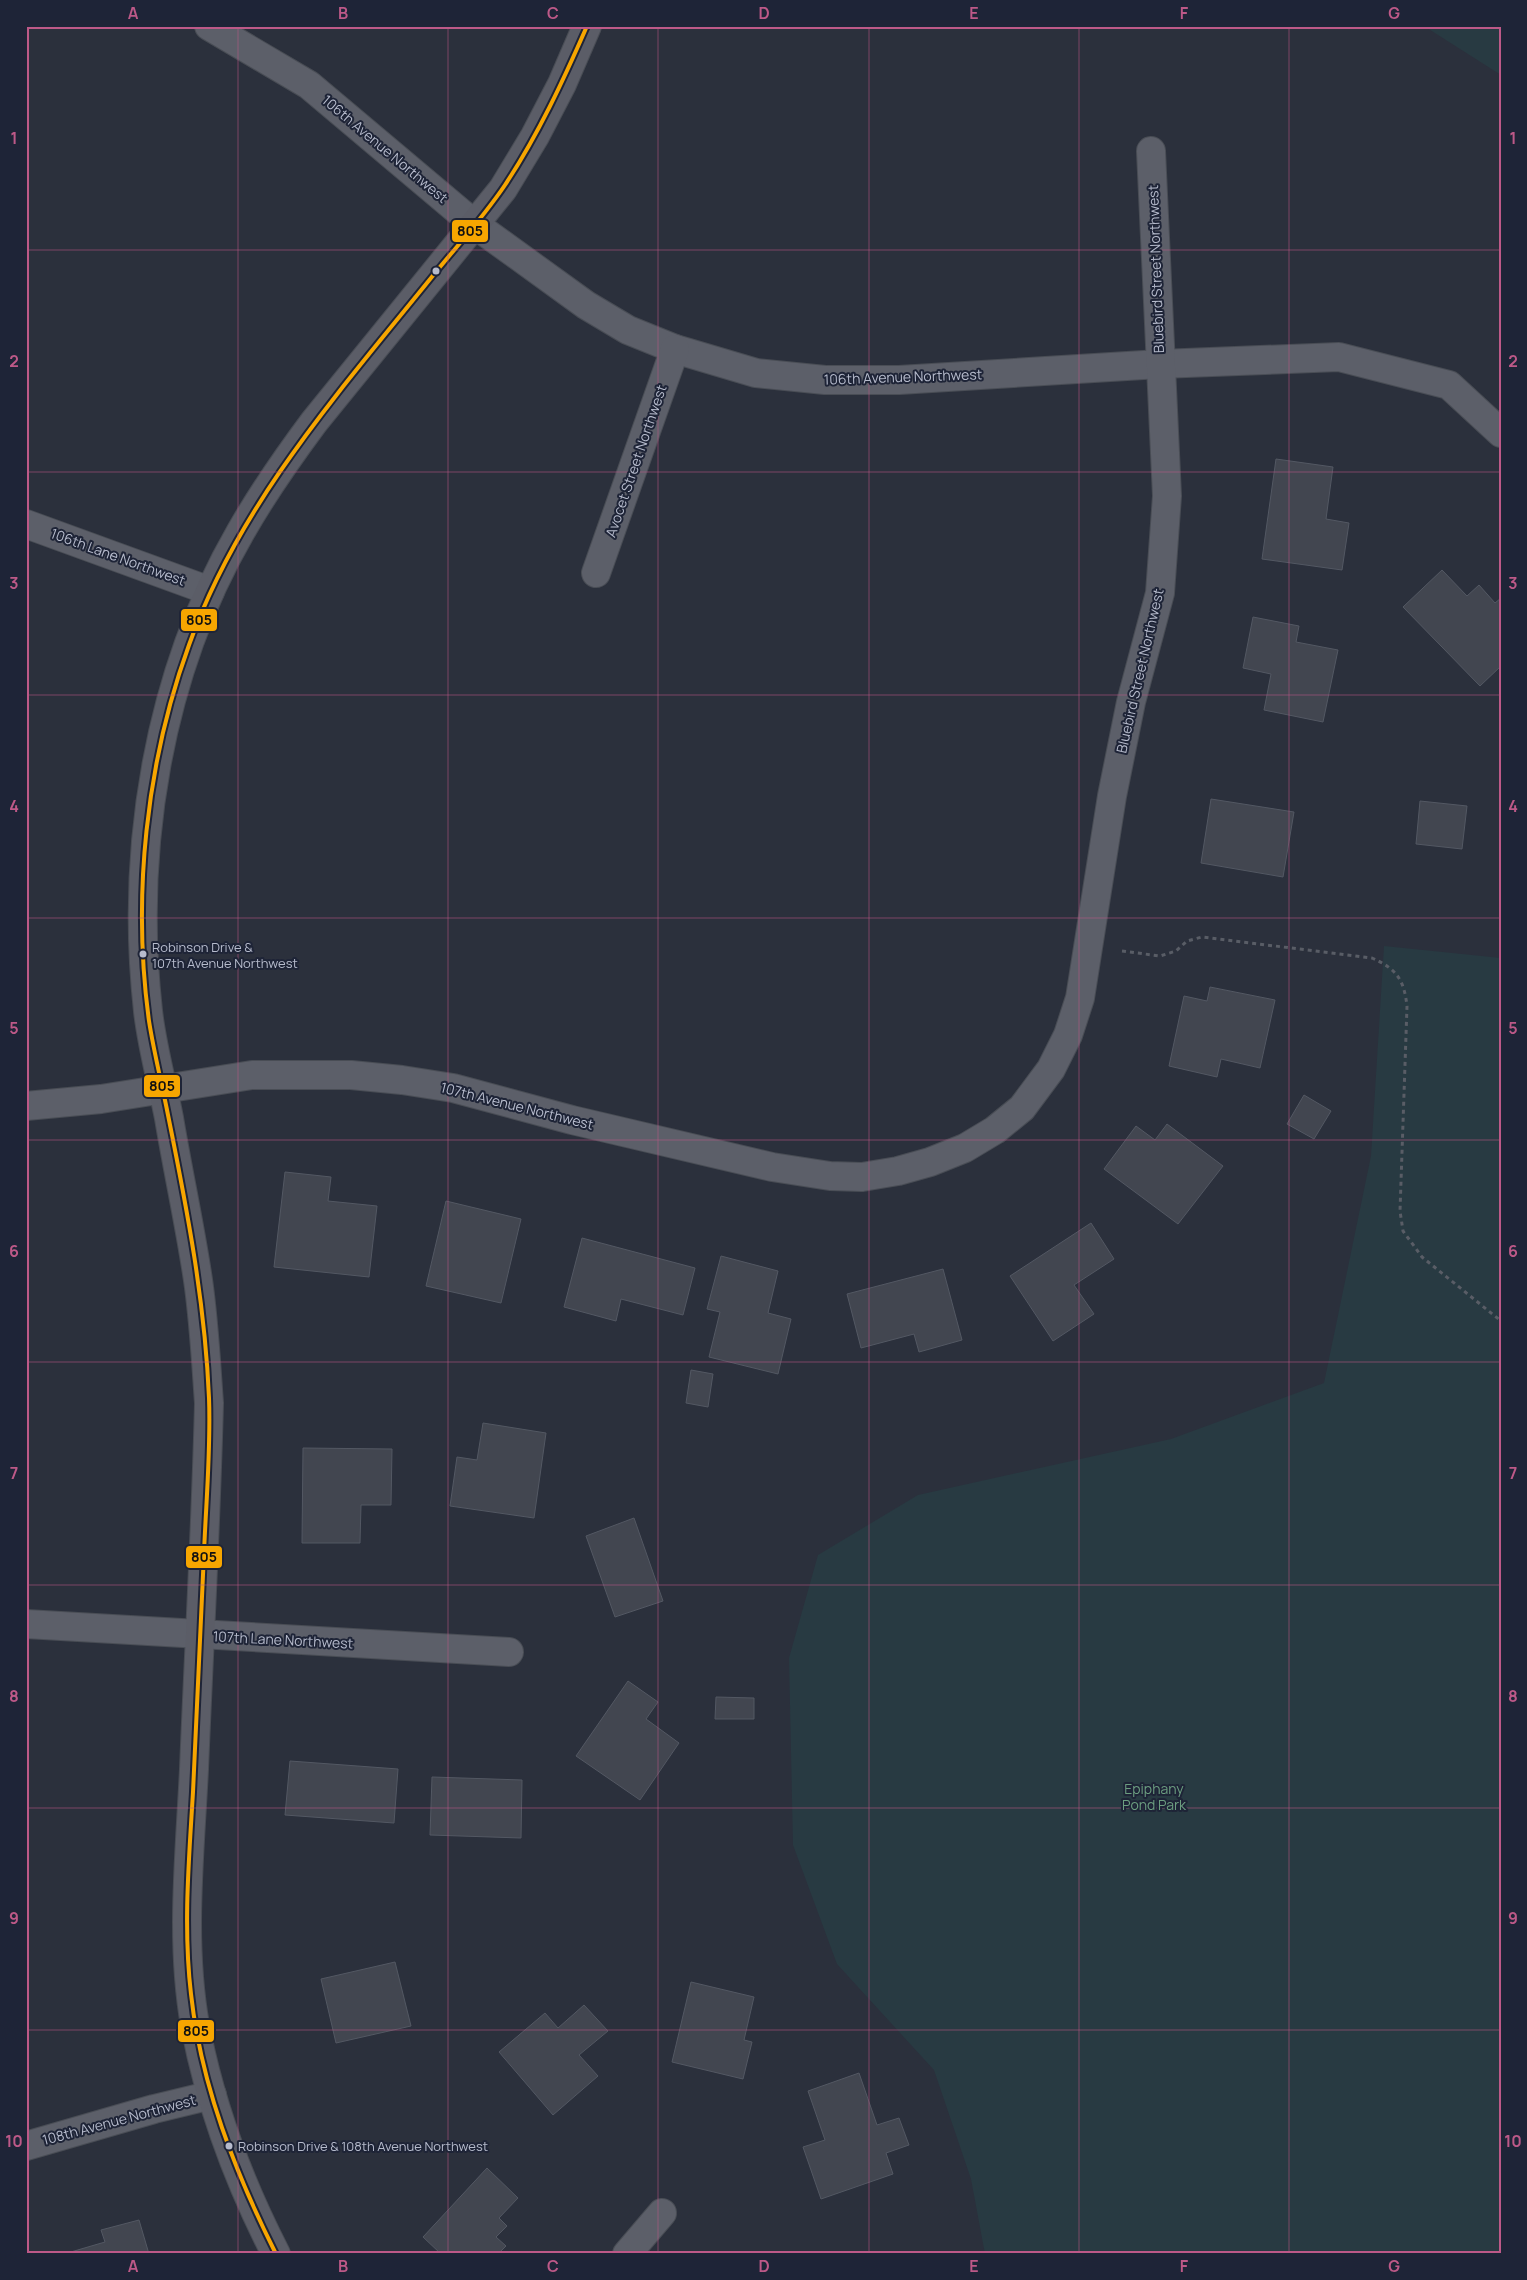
<svg xmlns="http://www.w3.org/2000/svg" width="1527" height="2280" viewBox="0 0 1527 2280" font-family="Manrope,sans-serif">
  <style>
    .green { fill: #283a42 }
    .building { fill: #424650; stroke: #535863 }
    .lines { fill: none; stroke-linecap: round; stroke-linejoin: round }
    .street-casing { stroke: #494d55; stroke-width: 30 }
    .secondary-casing { stroke: #494d55; stroke-width: 30 }
    .path { stroke: #595d66; stroke-width: 3; stroke-dasharray: 4 4; stroke-linecap: butt }
    .street { stroke: #5c5f69; stroke-width: 28 }
    .secondary { stroke: #5b5d67; stroke-width: 28 }
    .bus-1-casing { stroke: #1e2437; stroke-width: 8 }
    .bus-1 { stroke: #f7a600; stroke-width: 4 }
    .grid { fill: none; stroke: #bd5988; stroke-width: 1; stroke-opacity: 0.55 }
    .bus-dot { fill: #b6bbcc; stroke: #1e2437; stroke-width: 2 }
    .labels { text-anchor: middle; stroke-width: 4; stroke-linejoin: round; paint-order: stroke }
    .bus-label { font-size: 13px; fill: #b6bbcc; stroke: #1e2437; text-anchor: start }
    .street-label { font-size: 14px; fill: #b6bbcc; stroke: #1e2437 }
    .park-label { font-size: 14px; fill: #6c9e80; stroke: #1e2437 }
    .line-badge { stroke: #1e2437; stroke-width: 2 }
    .pale-badge-label { font-size: 14px; text-anchor: middle; font-weight: bold; fill: #111 }
    .neatline { fill: none; stroke: #bd5988; stroke-width: 2 }
    .grid-label { font-size: 16px; text-anchor: middle; font-weight: bold; fill: #bd5988 }
  </style>
  <rect width="100%" height="100%" fill="#2b303c"/>
  <!-- green -->
  <g class="green">
    <path d="M1424,26h77v49z"/>
    <path d="M1384,946l117,12v1296h-516l-14,-75 -37,-109 -97,-106 -44,-119 -4,-187 29,-103 100,-60 253,-56 153,-56 47,-227z"/>
  </g>
  <!-- building -->
  <g class="building">
    <path d="M1276,459l57,8 -7,52 23,4 -7,47 -80,-11z"/>
    <path d="M1442,570l25,26 12,-11 16,18 6,-5v68l-21,20 -77,-79z"/>
    <path d="M1253,617l46,9 -3,16 42,8 -15,72 -59,-12 7,-36 -28,-6z"/>
    <path d="M1211,799l83,13 -11,65 -82,-14z"/>
    <path d="M1420,801l47,5 -5,43 -46,-5z"/>
    <path d="M1210,987l65,13 -15,68 -39,-9 -4,18 -48,-11 15,-70 23,5z"/>
    <path d="M1304,1095l27,16 -17,28 -27,-15z"/>
    <path d="M1167,1124l56,42 -45,58 -74,-55 32,-43 19,14z"/>
    <path d="M285,1172l46,5 -3,24 49,5 -8,71 -95,-10z"/>
    <path d="M446,1201l75,18 -20,84 -75,-17z"/>
    <path d="M1091,1223l23,36 -40,26 20,29 -41,27 -43,-65z"/>
    <path d="M582,1238l113,30 -12,47 -62,-16 -5,22 -52,-14z"/>
    <path d="M721,1256l57,15 -10,42 23,6 -13,55 -69,-17 11,-45 -13,-3z"/>
    <path d="M943,1269l19,71 -43,12 -5,-18 -53,14 -14,-54z"/>
    <path d="M691,1370l22,4 -5,33 -22,-4z"/>
    <path d="M483,1423l63,10 -12,85 -84,-12 7,-49 20,3z"/>
    <path d="M303,1448l89,1 -1,56h-30l-1,38h-58z"/>
    <path d="M634,1518l29,83 -48,16 -29,-81z"/>
    <path d="M628,1681l30,21 -12,17 33,24 -39,57 -64,-44z"/>
    <path d="M716,1697l38,1v21h-39z"/>
    <path d="M290,1761l108,8 -4,54 -109,-8z"/>
    <path d="M432,1777l90,3 -1,58 -91,-3z"/>
    <path d="M395,1962l16,64 -75,17 -15,-64z"/>
    <path d="M691,1982l63,15 -10,43 8,2 -9,37 -71,-17z"/>
    <path d="M584,2005l24,26 -29,24 19,21 -45,39 -54,-63 46,-39 13,15z"/>
    <path d="M859,2073l18,52 22,-7 10,27 -23,8 7,21 -72,25 -18,-52 22,-7 -17,-49z"/>
    <path d="M487,2168l31,30 -19,20 8,8 -11,11 10,9 -8,8h-57l-18,-17z"/>
    <path d="M139,2220l10,34h-85l41,-12 -4,-12z"/>
  </g>
  <g class="lines">
    <!-- street casing -->
    <g class="street-casing">
      <g id="street">
        <path d="M209,26l100,59 165,139 112,81 42,25 47,19 81,24 69,7h74l261,-16 179,-7 110,28 52,48"/>
        <path d="M26,524l184,67"/>
        <path d="M596,573l79,-224"/>
        <path d="M26,1106l75,-7 151,-24h99l51,5 51,8 119,32 200,47 58,9 32,1 36,-6 32,-9 35,-14 30,-18 27,-22 29,-39 17,-34 12,-37 32,-202 19,-94 29,-109 7,-97 -16,-345"/>
        <path d="M26,1624l483,28"/>
        <path d="M26,2146l128,-37 58,-14"/>
        <path d="M627,2254l35,-41"/>
      </g>
    </g>
    <!-- secondary casing -->
    <g class="secondary-casing">
      <path id="secondary" d="M276,2254c-37,-72 -66,-149 -81,-229 -15,-84 -5,-172 -1,-256 5,-122 12,-244 15,-366 -3,-41 -5,-82 -11,-123 -8,-54 -20,-108 -29,-162 -7,-36 -17,-71 -21,-107 -18,-162 10,-336 92,-478 22,-39 48,-76 74,-111l189,-233 32,-53 27,-52 25,-58"/>
    </g>
    <!-- path -->
    <path class="path" d="M1122,951l38,5 16,-5 11,-10 15,-4 170,21c25,11 32,22 35,48l-7,205 3,20 19,26 79,64"/>
    <!-- street -->
    <use href="#street" class="street"/>
    <!-- secondary -->
    <use href="#secondary" class="secondary"/>
    <!-- bus-1 casing -->
    <g class="bus-1-casing">
      <path id="bus-1" d="M276,2254c-41,-82 -75,-169 -85,-260 -8,-67 -2,-135 2,-202 4,-80 7,-159 11,-239 2,-51 7,-104 5,-155 -4,-96 -22,-189 -41,-283 -6,-31 -14,-62 -19,-94 -17,-124 -3,-258 40,-376 50,-141 149,-252 242,-367 24,-30 52,-60 74,-93 33,-50 58,-104 82,-159"/>
    </g>
    <!-- bus-1 -->
    <use href="#bus-1" class="bus-1"/>
  </g>
  <!-- grid -->
  <path class="grid" d="M238,26v2228M448,26v2228M658,26v2228M869,26v2228M1079,26v2228M1289,26v2228M26,250h1475M26,472h1475M26,695h1475M26,918h1475M26,1140h1475M26,1362h1475M26,1585h1475M26,1808h1475M26,2030h1475"/>
  <!-- markers -->
  <g class="bus-dot">
    <circle cx="436" cy="271" r="4.5"/>
    <circle cx="143" cy="954" r="4.5"/>
    <circle cx="229" cy="2146" r="4.5"/>
  </g>
  <g class="labels">
    <!-- bus labels -->
    <g class="bus-label">
      <text x="152" y="952">Robinson Drive &amp;<tspan x="152" dy="16">107th Avenue Northwest</tspan></text>
      <text x="238" y="2151">Robinson Drive &amp; 108th Avenue Northwest</text>
    </g>
    <!-- street labels -->
    <g class="street-label">
      <text transform="translate(385 149) rotate(40)" y="5">106th Avenue Northwest</text>
      <text transform="translate(1156 269) rotate(-92)" y="5">Bluebird Street Northwest</text>
      <text transform="translate(903 377) rotate(-2)" y="5">106th Avenue Northwest</text>
      <text transform="translate(636 461) rotate(-71)" y="5">Avocet Street Northwest</text>
      <text transform="translate(118 557) rotate(20)" y="5">106th Lane Northwest</text>
      <text transform="translate(1140 671) rotate(-77)" y="5">Bluebird Street Northwest</text>
      <text transform="translate(517 1106) rotate(14)" y="5">107th Avenue Northwest</text>
      <text transform="translate(283 1640) rotate(3)" y="5">107th Lane Northwest</text>
      <text transform="translate(119 2120) rotate(-15)" y="5">108th Avenue Northwest</text>
    </g>
    <!-- park labels -->
    <g class="park-label">
      <text x="1154" y="1794">Epiphany<tspan x="1154" dy="16">Pond Park</tspan></text>
    </g>
  </g>
  <g class="line-badge">
    <rect x="451" y="219" width="38" height="24" rx="5" fill="#f7a600"/>
    <rect x="180" y="608" width="38" height="24" rx="5" fill="#f7a600"/>
    <rect x="143" y="1074" width="38" height="24" rx="5" fill="#f7a600"/>
    <rect x="185" y="1545" width="38" height="24" rx="5" fill="#f7a600"/>
    <rect x="177" y="2019" width="38" height="24" rx="5" fill="#f7a600"/>
  </g>
  <g class="pale-badge-label">
    <text x="470" y="236">805</text>
    <text x="199" y="625">805</text>
    <text x="162" y="1091">805</text>
    <text x="204" y="1562">805</text>
    <text x="196" y="2036">805</text>
  </g>
  <!-- border -->
  <rect width="1527" height="2280" fill="none" stroke="#1e2437" stroke-width="55"/>
  <rect x="28" y="28" width="1472" height="2224" class="neatline"/>
  <g class="grid-label">
    <text x="133" y="19">A</text>
    <text x="343" y="19">B</text>
    <text x="553" y="19">C</text>
    <text x="764" y="19">D</text>
    <text x="974" y="19">E</text>
    <text x="1184" y="19">F</text>
    <text x="1394" y="19">G</text>
    <text x="14" y="144">1</text>
    <text x="1513" y="144">1</text>
    <text x="14" y="367">2</text>
    <text x="1513" y="367">2</text>
    <text x="14" y="589">3</text>
    <text x="1513" y="589">3</text>
    <text x="14" y="812">4</text>
    <text x="1513" y="812">4</text>
    <text x="14" y="1034">5</text>
    <text x="1513" y="1034">5</text>
    <text x="14" y="1257">6</text>
    <text x="1513" y="1257">6</text>
    <text x="14" y="1479">7</text>
    <text x="1513" y="1479">7</text>
    <text x="14" y="1702">8</text>
    <text x="1513" y="1702">8</text>
    <text x="14" y="1924">9</text>
    <text x="1513" y="1924">9</text>
    <text x="14" y="2147">10</text>
    <text x="1513" y="2147">10</text>
    <text x="133" y="2272">A</text>
    <text x="343" y="2272">B</text>
    <text x="553" y="2272">C</text>
    <text x="764" y="2272">D</text>
    <text x="974" y="2272">E</text>
    <text x="1184" y="2272">F</text>
    <text x="1394" y="2272">G</text>
  </g>
</svg>
